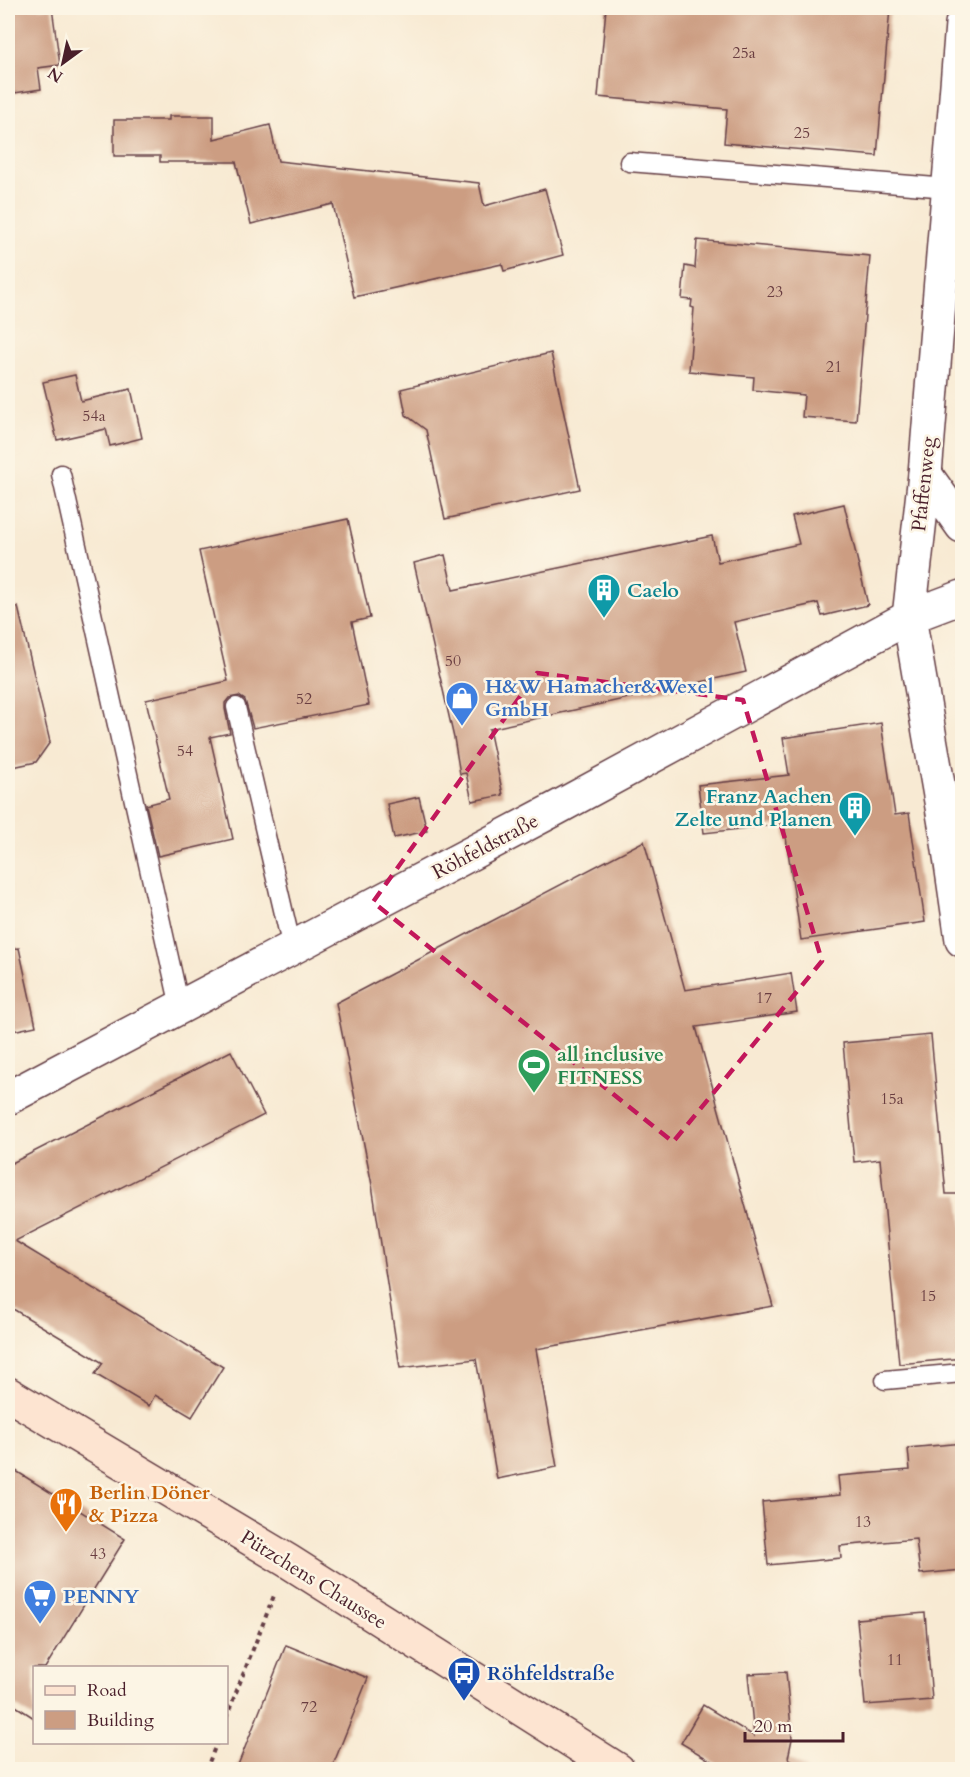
<svg xmlns="http://www.w3.org/2000/svg" width="970" height="1777" viewBox="0 0 970 1777" font-family="Cardo,serif">
  <style>
    .building { fill: #cc9d82 }
    .lines { fill: none; stroke-linecap: round; stroke-linejoin: round }
    .lane-casing { stroke: #643d44; stroke-width: 21 }
    .street-casing { stroke: #643d44; stroke-width: 36 }
    .secondary-casing { stroke: #643d44; stroke-width: 36 }
    .path { stroke: #643d44; stroke-width: 4; stroke-dasharray: 4.5 4.5; stroke-linecap: butt }
    .lane { stroke: #fff; stroke-width: 18 }
    .street { stroke: #fff; stroke-width: 33 }
    .secondary { stroke: #fde4d1; stroke-width: 33 }
    .marked { fill: none; stroke: #c2185b; stroke-width: 4.5; stroke-dasharray: 12 8; stroke-linejoin: round }
    .labels { text-anchor: middle; stroke-width: 5; stroke-linejoin: round; paint-order: stroke }
    .number-label { font-size: 16px; fill: #6a3e41 }
    .street-label { font-size: 20px; fill: #4a1f2b; stroke: #fcf5e5 }
    .culture-label { font-size: 20px; font-weight: bold; fill: #0d838f; stroke: #fcf5e5; text-anchor: start }
    .shop-label { font-size: 20px; font-weight: bold; fill: #366cbe; stroke: #fcf5e5; text-anchor: start }
    .leisure-label { font-size: 20px; font-weight: bold; fill: #27864d; stroke: #fcf5e5; text-anchor: start }
    .food-label { font-size: 20px; font-weight: bold; fill: #c56008; stroke: #fcf5e5; text-anchor: start }
    .transit-label { font-size: 20px; font-weight: bold; fill: #164399; stroke: #fcf5e5; text-anchor: start }
  </style>
  <rect width="100%" height="100%" fill="#fcf5e5"/>
  <filter id="ink" filterUnits="userSpaceOnUse"><feTurbulence type="fractalNoise" baseFrequency=".0167" numOctaves="2"/><feDisplacementMap in="SourceGraphic" scale="12" xChannelSelector="R" yChannelSelector="G"/><feConvolveMatrix kernelMatrix="1 2 1 2 8 2 1 2 1" color-interpolation-filters="sRGB"/></filter>
  <filter id="wash" filterUnits="userSpaceOnUse"><feTurbulence type="fractalNoise" baseFrequency=".008" numOctaves="4" result="noise"/><feDisplacementMap in="SourceGraphic" scale="24" xChannelSelector="R" yChannelSelector="G"/><feGaussianBlur stdDeviation="1.35" result="paint"/><feColorMatrix in="noise" values="0 0 0 0 0 0 0 0 0 0 0 0 0 0 0 0 0 1.4 0 .05"/><feComposite in="paint" operator="in"/></filter>
  <g filter="url(#wash)">
    <rect width="100%" height="100%" fill="#f8ead3"/>
    <g id="blocks">
      <!-- building -->
      <g class="building">
        <path d="M8,8h44l8,57 -22,3 3,21 -33,5z"/>
        <path d="M606,8h284l-13,148 -153,-13 3,-34 -129,-12z"/>
        <path d="M169,116h45v23l56,-14 8,36 201,22 5,23 61,-17 18,66 -59,16 -2,-7 -148,33 -21,-93 -82,20 -15,-62h-76v-6h-46v-36h55z"/>
        <path d="M697,240l173,16 -14,165 -54,-4 2,-22 -51,-5 1,-13 -65,-6 5,-63 -3,-1 1,-7 -10,-1 3,-33 10,2z"/>
        <path d="M551,353l29,136 -135,30 -19,-89 -20,-15 -5,-26z"/>
        <path d="M75,375l6,26 50,-12 11,49 -32,8 -4,-17 -49,11 -14,-58z"/>
        <path d="M844,504l24,101 -46,11 -4,-13 -84,19 12,50 -257,57 14,66 -31,6 -6,-28 -6,1 -6,-36 -40,-175 31,-8 8,35 259,-54 6,26 81,-18 -7,-28z"/>
        <path d="M348,519l22,99 -18,4 17,83 -116,23 -8,-28 -6,-4 -10,2 -4,5v6l5,24 -20,4 23,102 -75,17 -12,-51 23,-6 -23,-99 82,-19 -29,-130z"/>
        <path d="M18,607l32,135 -14,20 -28,6v-159z"/>
        <path d="M881,723l14,92 14,-2 16,109 -124,18 -17,-116 -80,9 -6,-48 91,-10 -6,-37z"/>
        <path d="M419,797l8,34 -33,7 -7,-34z"/>
        <path d="M644,841l41,149 106,-17 6,39 -101,15 77,279 -237,43 21,118 -60,12 -21,-120 -76,9 -28,-183 -36,-182z"/>
        <path d="M19,948l17,78 -28,6v-83z"/>
        <path d="M931,1035l15,159h13l4,39v125l-64,6 -19,-205 -26,3 -11,-119z"/>
        <path d="M231,1051l33,64 -249,126 208,126 -31,50 -37,-22 -6,11 -54,-32 8,-11 -95,-57v-141z"/>
        <path d="M963,1443v127l-43,4 -4,-35 -76,7 1,12 -73,7 -6,-63 78,-7 -2,-19 72,-6 -2,-22z"/>
        <path d="M8,1466l117,73 -80,129h-11v50l-26,-17z"/>
        <path d="M925,1613l7,87 -67,5 -8,-86z"/>
        <path d="M286,1645l82,33 -37,92h-95z"/>
        <path d="M786,1672l6,67 -4,19 19,12h-81l-45,-27 22,-38 51,31 -6,-62z"/>
      </g>
    </g>
  </g>
  <g filter="url(#ink)">
    <use href="#blocks" fill-opacity="0" stroke="#643d44" stroke-width="1.5"/>
    <g class="lines">
      <!-- lane casing -->
      <g class="lane-casing">
        <g id="lane">
          <path d="M629,162l319,26"/>
          <path d="M61,474l119,533"/>
          <path d="M236,707l56,241"/>
          <path d="M885,1380l77,-7"/>
        </g>
      </g>
      <!-- street casing -->
      <g class="street-casing">
        <g id="street">
          <path d="M962,24l-37,450 -16,143 38,219 15,104"/>
          <path d="M925,474l37,52"/>
          <path d="M8,1098l549,-290 352,-191 53,-20"/>
        </g>
      </g>
      <!-- secondary casing -->
      <g class="secondary-casing">
        <path id="secondary" d="M8,1394l280,167 330,209"/>
      </g>
      <!-- path -->
      <g class="path">
        <path d="M226,1718l49,-125"/>
        <path d="M206,1770l11,-28"/>
      </g>
      <!-- lane -->
      <use href="#lane" class="lane"/>
      <!-- street -->
      <use href="#street" class="street"/>
      <!-- secondary -->
      <use href="#secondary" class="secondary"/>
    </g>
  </g>
  <!-- marked area -->
  <path class="marked" d="M537,673l206,27 79,261 -149,181 -300,-240z"/>
  <!-- icons -->
  <defs>
    <g id="building-pin" transform="scale(1.725)"><path d="M0 17L-7.5 6A9.5 9.5 0 1 1 7.5 6Z" fill="#0f9aa8" stroke="#fcf5e5"/><path d="M-4-6H4V6H1V3H-1V6H-4ZM-2.5-4.3h1.7v1.8h-1.7ZM.8-4.3h1.7v1.8H.8ZM-2.5-1h1.7V.8h-1.7ZM.8-1h1.7V.8H.8Z" fill="#fff"/></g>
    <g id="shop-pin" transform="scale(1.725)"><path d="M0 17L-7.5 6A9.5 9.5 0 1 1 7.5 6Z" fill="#3f7fe0" stroke="#fcf5e5"/><path d="M-5-2.5h2.3a2.7 3.5 0 0 1 5.4 0H5L5.5 6h-11ZM-1.5-2.5h3a1.5 2.3 0 0 0-3 0Z" fill="#fff"/></g>
    <g id="stadium-pin" transform="scale(1.725)"><path d="M0 17L-7.5 6A9.5 9.5 0 1 1 7.5 6Z" fill="#2e9e5b" stroke="#fcf5e5"/><path d="M0-5a6.5 5 0 1 0 0 10a6.5 5 0 1 0 0-10ZM-3.5-1.8h7v3.6h-7Z" fill="#fff"/></g>
    <g id="restaurant-pin" transform="scale(1.725)"><path d="M0 17L-7.5 6A9.5 9.5 0 1 1 7.5 6Z" fill="#e8710a" stroke="#fcf5e5"/><path d="M-5-6h1v4h1v-4h1v4h1v-4h1v5L-1.5 .5V6h-2V.5L-5-1ZM5-6V6H3V1.5H1.5Q1.5-4 5-6Z" fill="#fff"/></g>
    <g id="supermarket-pin" transform="scale(1.725)"><path d="M0 17L-7.5 6A9.5 9.5 0 1 1 7.5 6Z" fill="#3f7fe0" stroke="#fcf5e5"/><path d="M-6-5.5h2.5l.6 2H6L4.5 2H-2.5L-4.4-4H-6ZM-1.5 3.2a1.3 1.3 0 1 0 .1 0ZM3 3.2a1.3 1.3 0 1 0 .1 0Z" fill="#fff"/></g>
    <g id="bus-pin" transform="scale(1.725)"><path d="M0 17L-7.5 6A9.5 9.5 0 1 1 7.5 6Z" fill="#1a4fb4" stroke="#fcf5e5"/><path d="M-5-6H5V4H4V6H2V4H-2V6H-4V4H-5ZM-3.5-4V0h7V-4ZM-3.5 1.2v1.5H-2V1.2ZM2 1.2v1.5H3.5V1.2Z" fill="#fff"/></g>
  </defs>
  <g fill-rule="evenodd">
    <use href="#building-pin" x="604" y="590"/>
    <use href="#shop-pin" x="462" y="698"/>
    <use href="#building-pin" x="855" y="808"/>
    <use href="#stadium-pin" x="534" y="1065"/>
    <use href="#restaurant-pin" x="66" y="1504"/>
    <use href="#supermarket-pin" x="40" y="1596"/>
    <use href="#bus-pin" x="464" y="1673"/>
  </g>
  <g class="labels">
    <!-- number labels -->
    <g class="number-label">
      <text x="744" y="58">25a</text>
      <text x="802" y="138">25</text>
      <text x="775" y="297">23</text>
      <text x="834" y="372">21</text>
      <text x="94" y="421">54a</text>
      <text x="453" y="666">50</text>
      <text x="304" y="704">52</text>
      <text x="185" y="756">54</text>
      <text x="764" y="1003">17</text>
      <text x="892" y="1104">15a</text>
      <text x="928" y="1301">15</text>
      <text x="863" y="1527">13</text>
      <text x="98" y="1559">43</text>
      <text x="895" y="1665">11</text>
      <text x="309" y="1712">72</text>
    </g>
    <!-- street labels -->
    <g class="street-label">
      <text transform="translate(923 484) rotate(-84)" y="7">Pfaffenweg</text>
      <text transform="translate(485 846) rotate(-28)" y="7">Röhfeldstraße</text>
      <text transform="translate(314 1579) rotate(32)" y="7">Pützchens Chaussee</text>
    </g>
    <!-- culture labels -->
    <g class="culture-label">
      <text x="627" y="597">Caelo</text>
      <text x="832" y="803" text-anchor="end">Franz Aachen<tspan x="832" dy="23">Zelte und Planen</tspan></text>
    </g>
    <!-- shop labels -->
    <g class="shop-label">
      <text x="485" y="693">H&amp;W Hamacher&amp;Wexel<tspan x="485" dy="23">GmbH</tspan></text>
      <text x="63" y="1603">PENNY</text>
    </g>
    <!-- leisure labels -->
    <g class="leisure-label">
      <text x="557" y="1061">all inclusive<tspan x="557" dy="23">FITNESS</tspan></text>
    </g>
    <!-- food labels -->
    <g class="food-label">
      <text x="89" y="1499">Berlin Döner<tspan x="89" dy="23">&amp; Pizza</tspan></text>
    </g>
    <!-- transit labels -->
    <g class="transit-label">
      <text x="487" y="1680">Röhfeldstraße</text>
    </g>
  </g>
  <!-- margin -->
  <rect width="970" height="1777" fill="none" stroke="#fcf5e5" stroke-width="30"/>
  <!-- legend -->
  <rect x="33" y="1666" width="195" height="78" fill="#fcf5e5" stroke="#b59f9b" stroke-width="1.5"/>
  <rect x="45" y="1686" width="30" height="9" fill="#fde4d1" stroke="#b59f9b" stroke-width="1.5"/>
  <text x="87" y="1696" font-size="18" fill="#4a1f2b">Road</text>
  <rect x="45" y="1711" width="30" height="18" fill="#cc9d82" stroke="#b59f9b" stroke-width="1.5"/>
  <text x="87" y="1726" font-size="18" fill="#4a1f2b">Building</text>
  <!-- north arrow -->
  <g transform="translate(63 63) rotate(213)" stroke="#fcf5e5" stroke-width="4.5" paint-order="stroke">
  <path d="M0-4.5L10 22L0 15L-10 22Z" fill="#4a1f2b"/>
  <text y="-9" font-size="16" font-weight="bold" text-anchor="middle" fill="#4a1f2b">N</text>
  </g>
  <!-- scale -->
  <path d="M745 1732v9h98v-9" fill="none" stroke="#4a1f2b" stroke-width="3"/>
  <text x="754" y="1732" font-size="18" fill="#4a1f2b" stroke="#fcf5e5" stroke-width="4.5" paint-order="stroke">20 m</text>
</svg>
